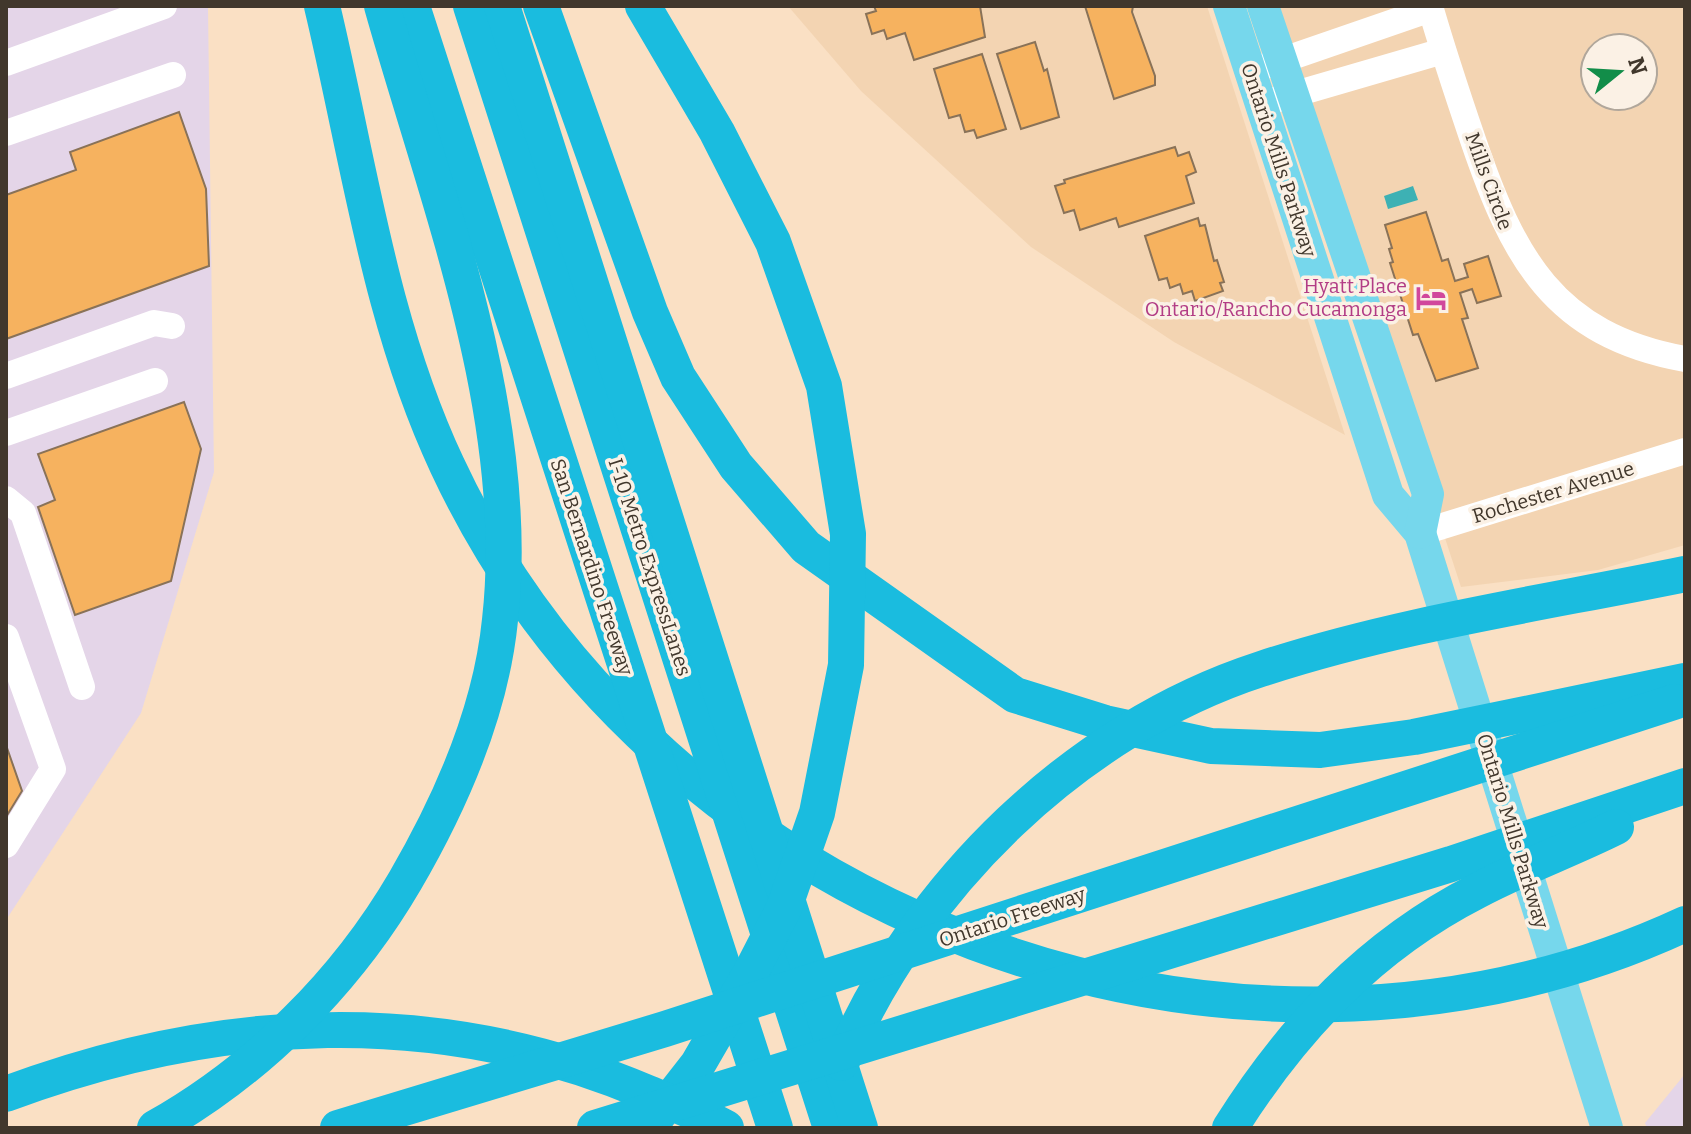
<svg xmlns="http://www.w3.org/2000/svg" width="1691" height="1134" viewBox="0 0 1691 1134" font-family="Bitter,serif">
  <style>
    .built { fill: #f3d4b2; fill-rule: evenodd }
    .industrial { fill: #e4d5e8 }
    .water { fill: #3db1b4 }
    .building { fill: #f6b25f; stroke: #897258; stroke-width: 2 }
    .lines { fill: none; stroke-linecap: round; stroke-linejoin: round }
    .minor { stroke: #fff; stroke-width: 26 }
    .major { stroke: #76d7ec; stroke-width: 32 }
    .highway { stroke: #1abcdf; stroke-width: 36 }
    .labels { text-anchor: middle; stroke-width: 7; stroke-linejoin: round; paint-order: stroke }
    .street-label { font-size: 20px; fill: #41372c; stroke: #fbf1e5 }
    .hotel-label { font-size: 20px; fill: #b23c85; stroke: #fbf1e5; text-anchor: end }
  </style>
  <rect width="100%" height="100%" fill="#fae0c4"/>
  <!-- built -->
  <g class="built">
    <path d="M788,6h419l138,429 -171,-93 -143,-95 -170,-156z"/>
    <path d="M1271,6h414v539l-87,25 -137,17zM1595,48h48v48h-48z"/>
  </g>
  <!-- industrial -->
  <g class="industrial">
    <path d="M6,6h202l6,466 -73,241 -135,207z"/>
    <path d="M1685,1074v54h-38l-2,-5z"/>
  </g>
  <!-- water -->
  <path class="water" d="M1413,186l5,14 -30,9 -4,-13z"/>
  <!-- building -->
  <g class="building">
    <path d="M874,6h106l5,31 -71,23 -9,-27 -18,6 -3,-9 -12,4 -6,-20 10,-3z"/>
    <path d="M1085,6h48l-1,6 23,64v9l-41,14z"/>
    <path d="M1035,42l9,29 3,-2 12,48 -38,12 -24,-75z"/>
    <path d="M982,54l24,75 -29,9 -3,-8 -9,2 -5,-17 -11,3 -15,-49z"/>
    <path d="M179,112l27,77 3,77 -203,73v-144l70,-25 -6,-18z"/>
    <path d="M1175,147l3,9 11,-4 7,20 -10,4 8,27 -75,24 -3,-9 -36,12 -6,-20 -10,3 -9,-27 10,-3 -1,-3z"/>
    <path d="M1426,212l16,49 6,-2 7,22 13,-4 -4,-13 24,-8 13,40 -24,7 -5,-14 -12,4 8,25 -6,1 16,49 -42,13 -18,-47 -5,1 -23,-72 3,-1 -4,-13 3,-1 -7,-23z"/>
    <path d="M1198,218l2,8 5,-1 9,36 3,-1 7,22 -4,1 3,8 -28,10 -3,-10 -9,3 -3,-10 -10,4 -3,-10 -8,2 -14,-44z"/>
    <path d="M184,402l17,47 -30,132 -96,34 -37,-108 17,-7 -17,-46z"/>
    <path d="M6,745l16,46 -16,26z"/>
  </g>
  <g class="lines">
    <!-- minor -->
    <g class="minor">
      <path d="M1430,6c13,45 28,90 43,134 40,117 80,195 212,219"/>
      <path d="M6,63l158,-57"/>
      <path d="M1251,71l180,-62"/>
      <path d="M1261,104l182,-53"/>
      <path d="M6,133l167,-58"/>
      <path d="M6,376l148,-53 18,3"/>
      <path d="M6,433l149,-52"/>
      <path d="M6,499l17,14 59,174"/>
      <path d="M1420,533l265,-82"/>
      <path d="M6,637l47,132 -47,76"/>
    </g>
    <!-- major -->
    <g class="major">
      <path d="M1229,6l159,489 32,38 187,595"/>
      <path d="M1263,6l165,488 -8,39"/>
    </g>
    <!-- highway -->
    <g class="highway">
      <path d="M322,6c37,154 57,314 125,459 210,451 784,669 1238,459"/>
      <path d="M412,6l363,1122"/>
      <path d="M471,6l360,1122"/>
      <path d="M502,6l358,1122"/>
      <path d="M541,6l109,306 28,65 58,89 70,81 209,148 90,28 106,23 109,4 94,-13 271,-56"/>
      <path d="M643,6l74,126 56,110 51,144 24,148 -2,131 -29,148 -33,95 -34,66 -52,90 -50,64"/>
      <path d="M841,1063c75,-177 235,-334 420,-394 137,-45 283,-66 424,-95"/>
      <path d="M6,1094c212,-79 431,-91 642,-1 26,11 53,21 78,35"/>
      <path d="M155,1128c103,-58 191,-146 250,-247 46,-79 86,-170 95,-261 23,-203 -64,-422 -118,-614"/>
      <path d="M338,1128l327,-99 1009,-327"/>
      <path d="M595,1128l856,-264 234,-78"/>
      <path d="M1230,1128c63,-100 141,-183 247,-237 45,-24 93,-41 139,-64"/>
    </g>
  </g>
  <!-- icons -->
  <defs>
    <g id="hotel-bare" transform="scale(2.4)"><path d="M-6-4.5h1.5V1H6V5H4.5V3h-9V5H-6ZM-4 0a1.8 1.8 0 1 1 3.6 0ZM.5 0V-2.5h3Q6-2.5 6 0Z" fill="#d1479c" stroke="#fbf1e5" stroke-width="2.5" paint-order="stroke"/></g>
  </defs>
  <g fill-rule="evenodd">
    <use href="#hotel-bare" x="1431" y="298"/>
  </g>
  <g class="labels">
    <!-- street labels -->
    <g class="street-label">
      <text transform="translate(1279 160) rotate(72)" y="7">Ontario Mills Parkway</text>
      <text transform="translate(1489 181) rotate(70)" y="7">Mills Circle</text>
      <text transform="translate(1553 492) rotate(-17)" y="7">Rochester Avenue</text>
      <text transform="translate(592 567) rotate(72)" y="7">San Bernardino Freeway</text>
      <text transform="translate(650 567) rotate(72)" y="7">I-10 Metro ExpressLanes</text>
      <text transform="translate(1513 831) rotate(73)" y="7">Ontario Mills Parkway</text>
      <text transform="translate(1012 917) rotate(-18)" y="7">Ontario Freeway</text>
    </g>
    <!-- hotel labels -->
    <g class="hotel-label">
      <text x="1407" y="293">Hyatt Place<tspan x="1407" dy="23">Ontario/Rancho Cucamonga</tspan></text>
    </g>
  </g>
  <!-- border -->
  <rect width="1691" height="1134" fill="none" stroke="#41372c" stroke-width="16"/>
  <!-- north arrow -->
  <g transform="translate(1619 72) rotate(72)"><circle r="38" fill="#fbf1e5" stroke="#b1a79b" stroke-width="2"/>
  <path d="M0-6L14 30L0 20L-14 30Z" fill="#128d49"/>
  <text y="-12" font-size="22" font-weight="bold" text-anchor="middle" fill="#41372c">N</text>
  </g>
</svg>
